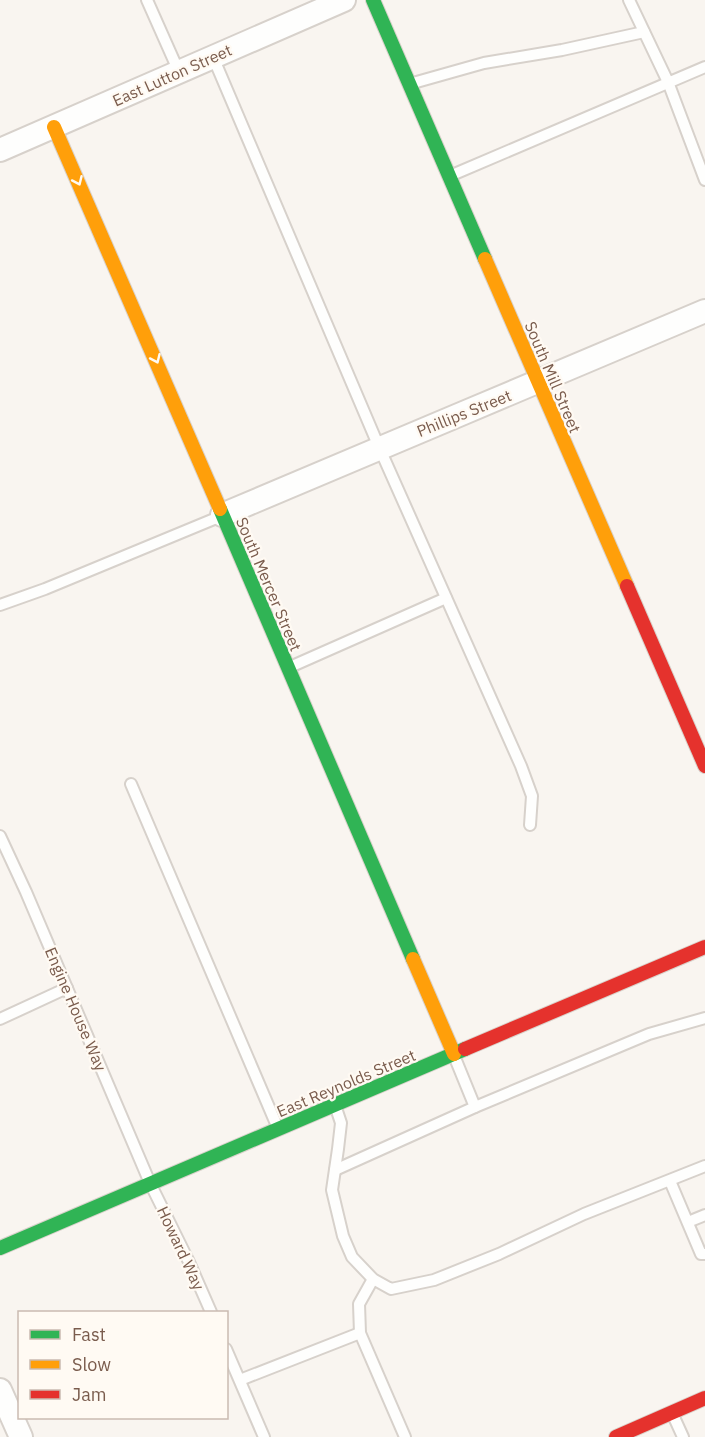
<svg xmlns="http://www.w3.org/2000/svg" width="705" height="1437" viewBox="0 0 705 1437" font-family="'IBM Plex Sans',sans-serif">
  <style>
    .lines { fill: none; stroke-linecap: round; stroke-linejoin: round }
    .lane-casing { stroke: #d7d1cb; stroke-width: 14 }
    .street-casing { stroke: #d7d1cb; stroke-width: 26 }
    .fast-casing { stroke: #d9d2cb; stroke-width: 16 }
    .slow-casing { stroke: #d9d2cb; stroke-width: 16 }
    .jam-casing { stroke: #d9d2cb; stroke-width: 16 }
    .lane { stroke: #fefefd; stroke-width: 10 }
    .street { stroke: #fefefd; stroke-width: 22 }
    .fast { stroke: #30b455; stroke-width: 14 }
    .slow { stroke: #ff9f0a; stroke-width: 14 }
    .jam { stroke: #e5322d; stroke-width: 14 }
    .oneway { stroke: #fffaf3 }
    .labels { text-anchor: middle; stroke-width: 4.5; stroke-linejoin: round; paint-order: stroke }
    .street-label { font-size: 16px; fill: #7a5c4d; stroke: #fffaf3 }
  </style>
  <rect width="100%" height="100%" fill="#f9f5f0"/>
  <g class="lines">
    <!-- lane casing -->
    <g class="lane-casing">
      <g id="lane">
        <path d="M147,0l32,72"/>
        <path d="M629,0l39,82 37,98"/>
        <path d="M213,57l166,390 142,319 11,30 -2,29"/>
        <path d="M413,83l71,-20 78,-13 82,-18"/>
        <path d="M452,175l253,-108"/>
        <path d="M0,605l45,-16 174,-72"/>
        <path d="M290,667l156,-69"/>
        <path d="M131,784l146,342"/>
        <path d="M0,836l26,56 124,291 39,79 22,50"/>
        <path d="M0,1019l67,-31"/>
        <path d="M475,1107l174,-73 56,-16"/>
        <path d="M336,1108l5,15 -3,26 -6,41 11,46 9,21 21,22 18,10 43,-9 65,-26 85,-40 121,-48"/>
        <path d="M335,1170l140,-63 -20,-49"/>
        <path d="M670,1181l31,73h4"/>
        <path d="M688,1222l17,-7"/>
        <path d="M373,1279l-14,25 1,29 45,104"/>
        <path d="M226,1349l38,88"/>
        <path d="M240,1380l120,-47"/>
        <path d="M673,1415l10,22"/>
      </g>
    </g>
    <!-- street casing -->
    <g class="street-casing">
      <g id="street">
        <path d="M0,150l344,-150"/>
        <path d="M222,515c161,-69 322,-135 483,-204"/>
        <path d="M0,1390l21,47"/>
      </g>
    </g>
    <!-- fast casing -->
    <g class="fast-casing">
      <g id="fast">
        <path d="M373,0l112,259"/>
        <path d="M220,509l193,450"/>
        <path d="M0,1248l465,-199"/>
      </g>
    </g>
    <!-- slow casing -->
    <g class="slow-casing">
      <g id="slow">
        <path d="M54,127l166,382"/>
        <path d="M485,259l142,327"/>
        <path d="M413,959l41,95"/>
      </g>
    </g>
    <!-- jam casing -->
    <g class="jam-casing">
      <g id="jam">
        <path d="M627,586l78,180"/>
        <path d="M465,1049l240,-102"/>
        <path d="M616,1437l89,-39"/>
      </g>
    </g>
    <!-- lane -->
    <use href="#lane" class="lane"/>
    <!-- street -->
    <use href="#street" class="street"/>
    <!-- fast -->
    <use href="#fast" class="fast"/>
    <!-- slow -->
    <use href="#slow" class="slow"/>
    <!-- jam -->
    <use href="#jam" class="jam"/>
  </g>
  <!-- one-way arrows -->
  <defs><path id="oneway-chevron" d="M-2-3.5L2.5 0L-2 3.5" fill="none" stroke-width="1.6" stroke-linecap="round" stroke-linejoin="round" transform="scale(1.5)"/></defs>
  <g class="oneway">
    <use href="#oneway-chevron" transform="translate(78 181) rotate(66)"/>
    <use href="#oneway-chevron" transform="translate(156 359) rotate(66)"/>
  </g>
  <g class="labels">
    <!-- street labels -->
    <g class="street-label">
      <text transform="translate(172 75) rotate(-24)" y="6">East Lutton Street</text>
      <text transform="translate(553 377) rotate(67)" y="6">South Mill Street</text>
      <text transform="translate(464 413) rotate(-22)" y="6">Phillips Street</text>
      <text transform="translate(269 584) rotate(67)" y="6">South Mercer Street</text>
      <text transform="translate(76 1009) rotate(67)" y="6">Engine House Way</text>
      <text transform="translate(346 1083) rotate(-23)" y="6">East Reynolds Street</text>
      <text transform="translate(181 1248) rotate(65)" y="6">Howard Way</text>
    </g>
  </g>
  <!-- legend -->
  <rect x="18" y="1311" width="210" height="108" fill="#fffaf3" stroke="#cabbb1" stroke-width="1.5"/>
  <rect x="30" y="1330" width="30" height="9" fill="#30b455" stroke="#cabbb1" stroke-width="1.5"/>
  <text x="72" y="1341" font-size="18" fill="#7a5c4d">Fast</text>
  <rect x="30" y="1360" width="30" height="9" fill="#ff9f0a" stroke="#cabbb1" stroke-width="1.5"/>
  <text x="72" y="1371" font-size="18" fill="#7a5c4d">Slow</text>
  <rect x="30" y="1390" width="30" height="9" fill="#e5322d" stroke="#cabbb1" stroke-width="1.5"/>
  <text x="72" y="1401" font-size="18" fill="#7a5c4d">Jam</text>
</svg>
